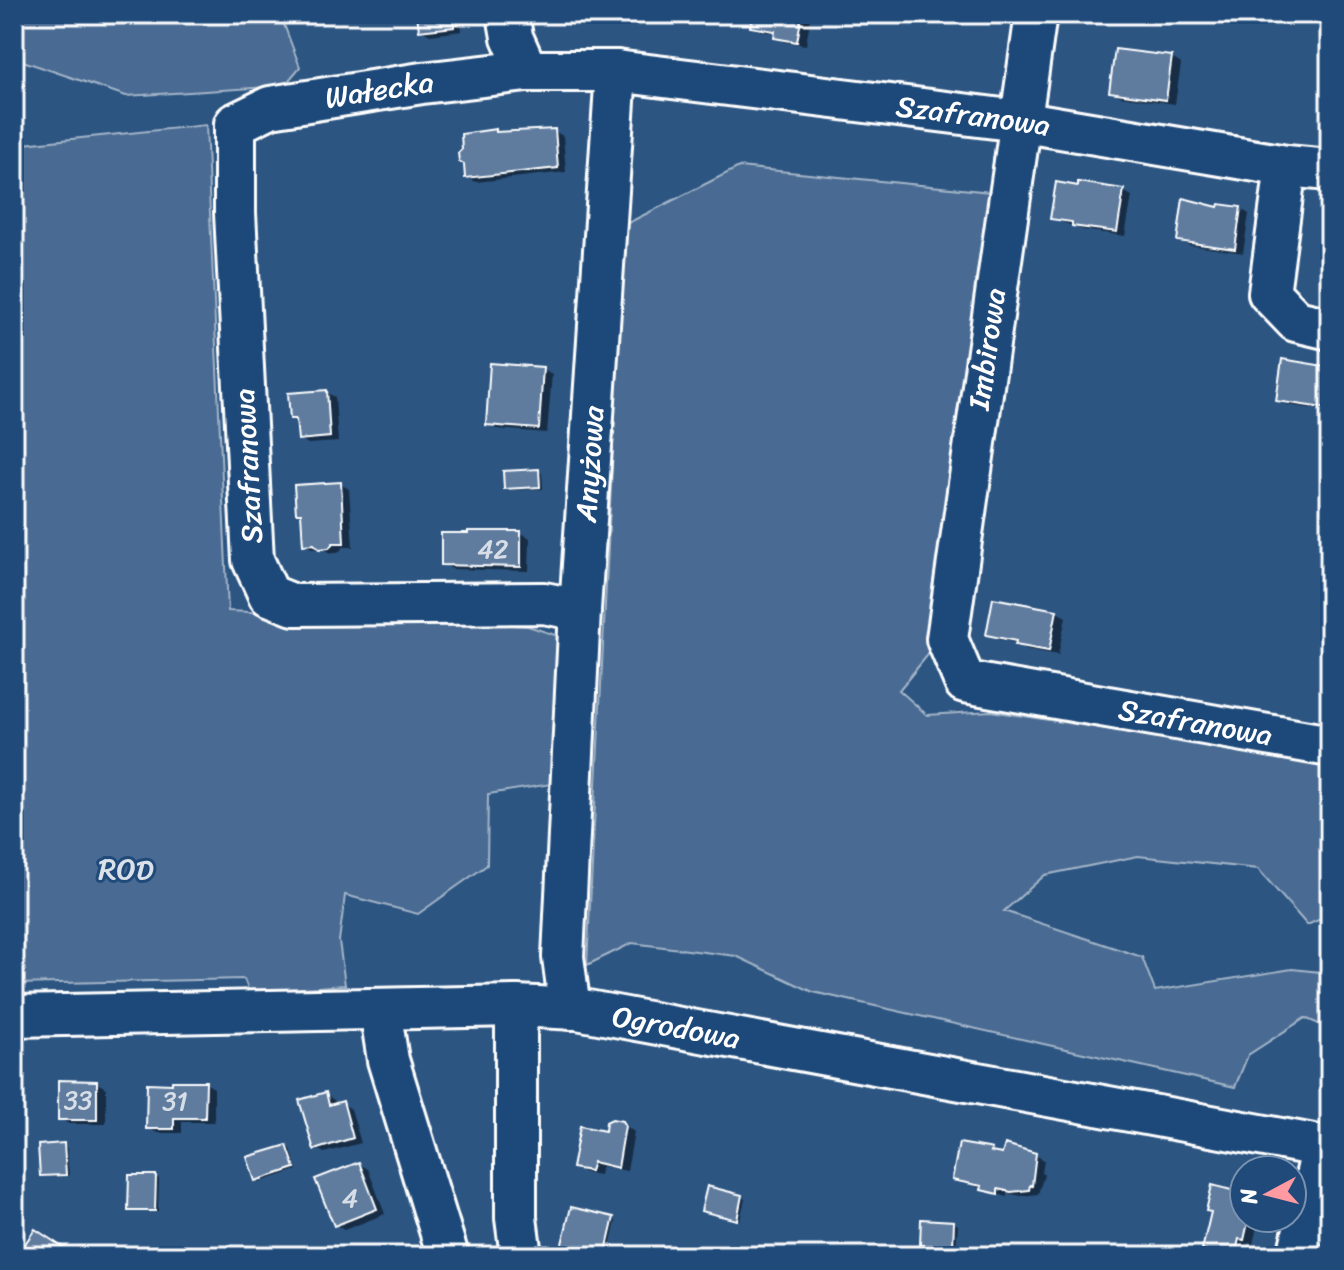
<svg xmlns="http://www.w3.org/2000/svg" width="1344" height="1270" viewBox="0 0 1344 1270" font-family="Sriracha,sans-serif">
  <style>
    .green { fill: #486b92; stroke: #a4b5c8; stroke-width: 2 }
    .shadow { fill: #0007 }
    .building { fill: #5e7c9f; stroke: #fff; stroke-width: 2 }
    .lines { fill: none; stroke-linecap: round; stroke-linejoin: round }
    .minor-casing { stroke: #fff; stroke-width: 46 }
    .minor { stroke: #1f4a7a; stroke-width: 40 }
    .labels { text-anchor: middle; stroke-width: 6; stroke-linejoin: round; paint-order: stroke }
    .number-label { font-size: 26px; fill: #d7dee7 }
    .street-label { font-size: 30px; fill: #fff; stroke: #1f4a7a }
    .park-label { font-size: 30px; fill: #dae1e9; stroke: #1f4a7a }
  </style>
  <rect width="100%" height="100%" fill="#2c5582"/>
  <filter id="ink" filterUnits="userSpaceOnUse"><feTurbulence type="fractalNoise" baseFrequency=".0125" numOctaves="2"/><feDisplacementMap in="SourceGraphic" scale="16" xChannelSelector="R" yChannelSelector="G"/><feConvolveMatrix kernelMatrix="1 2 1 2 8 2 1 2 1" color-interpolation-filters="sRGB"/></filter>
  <g filter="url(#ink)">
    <!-- green -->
    <g class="green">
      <path d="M14,14h266l20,53 -16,19 -158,10 -112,-38z"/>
      <path d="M206,125l22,486 300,15 36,12 -6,145 -70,11 -1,71 -69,49 -73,-19 -6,46 6,44 -96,7 -5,-13 -230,5v-839z"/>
      <path d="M739,167l252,25 -60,459 -32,39 28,25 64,-4 339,53v151l-23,10 -49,-56 -120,-13 -93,19 -41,36 138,46 13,34 137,-22 38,4v56l-25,-11 -57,37 -13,32 -422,-95 -77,-36 -104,-13 -45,22 37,-740z"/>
    </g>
    <!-- shadow -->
    <g class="shadow">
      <path d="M419,14h41l2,17 -32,4 -9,-5z"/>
      <path d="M754,14h57l-5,31 -21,-3 -9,-5 1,-4 -16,-2 -9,-5z"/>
      <path d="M1116,51l56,7 9,6 -6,40 -55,-8 -9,-5z"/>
      <path d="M554,131l9,5 3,36 -90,10 -9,-5z"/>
      <path d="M1123,191l9,5 -7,40 -42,-6 -31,-12z"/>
      <path d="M1208,207l33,2 8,5 -6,39 -55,-8 -8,-5z"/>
      <path d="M543,369l9,5 -5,59 -51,-4 -8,-5z"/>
      <path d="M1330,369v42l-43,-6 -9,-5z"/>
      <path d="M326,392l9,5 3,45 -30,2 -9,-6 -1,-16 -6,-4z"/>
      <path d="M538,471l4,2 1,16 -34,1 -3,-2z"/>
      <path d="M340,484l9,5 4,58h-10l-4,5 -9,1 -8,-5 -9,1 -8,-5 -2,-29 -5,-3z"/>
      <path d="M521,533l9,5 -1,33 -77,-2 -9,-5z"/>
      <path d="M994,600l63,12 9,5 -8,38 -32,-6 -9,-6 -20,-4 -9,-5z"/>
      <path d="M97,1083l9,5v36h-37l-9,-5z"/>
      <path d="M205,1083l9,5v34h-32v11h-25l-9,-6z"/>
      <path d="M326,1095l8,5 2,5 6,-2 9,6 10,34 -37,10 -8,-5z"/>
      <path d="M622,1123l12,9 -7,39 -25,-5 -3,9 -16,-3 -8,-5z"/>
      <path d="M64,1145l3,3 2,28 -24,1 -3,-2z"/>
      <path d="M287,1147l4,2 6,21 -37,12 -4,-3z"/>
      <path d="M991,1151l8,4h36l9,5 -2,13 2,2 -6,19 -17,2 -14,-3v4l-53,-18z"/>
      <path d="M359,1164l9,5 17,45 -41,16 -8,-5z"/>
      <path d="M155,1177l4,2 -1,33 -28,-2z"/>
      <path d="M1244,1189v29h15l-6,26 -5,-1 -3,13 -31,-2 -9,-5 30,-56z"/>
      <path d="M742,1197l3,2 -5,21 -33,-8z"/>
      <path d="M613,1219l3,2 -8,35h-47z"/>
      <path d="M954,1223l4,2 -2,23 -34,-4z"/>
      <path d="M668,1250l26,6h-27z"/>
    </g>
    <!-- building -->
    <g class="building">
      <path d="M417,14h36l1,13 -35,4z"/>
      <path d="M752,14h50l-5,28 -23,-4 1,-7 -25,-4z"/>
      <path d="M1115,49l57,7 -6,44 -57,-8z"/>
      <path d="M496,129v3l59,-3 3,39 -93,10 -1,-14 -5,-3 -1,-8 4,-4 -1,-15z"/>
      <path d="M1056,182l22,4v-4l46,7 -7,43 -45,-6v-4l-22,-3z"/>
      <path d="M1183,198l35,9 1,-3 22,3 -6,42 -58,-8z"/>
      <path d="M1282,359l48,8v42l-54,-8z"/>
      <path d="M490,363l53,4 -4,62 -53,-4z"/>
      <path d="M327,390l3,47 -32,3 -2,-21h-6l-2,-26z"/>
      <path d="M539,469l1,18 -36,2 -1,-18z"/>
      <path d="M341,482l3,61h-11l-4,5 -10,1 -5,-5 -11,1 -2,-32h-5l-2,-28z"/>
      <path d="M468,531h53v36l-80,-2v-32h27z"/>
      <path d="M993,598l64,12 -8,41 -34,-6 1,-4 -30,-6z"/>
      <path d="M58,1080l39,1v39h-39z"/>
      <path d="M172,1081h34l-1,37h-31v11h-28l1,-46 25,1z"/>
      <path d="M326,1092l3,13 14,-4 10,37 -39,12 -15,-50z"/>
      <path d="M612,1119l10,2 3,5 -7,42 -25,-6 -3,9 -18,-3 8,-42 25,5 1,-9z"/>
      <path d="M64,1143l2,32 -26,1 -2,-31z"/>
      <path d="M959,1143l29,5 4,1 -1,3 11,2 3,-10 31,9 -4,33 -2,-1 -1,5 -18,2 -13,-3v5l-17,-4 1,-4 -30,-6z"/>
      <path d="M287,1145l8,23 -40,13 -8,-24z"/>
      <path d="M359,1162l18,47 -43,17 -19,-47z"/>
      <path d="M129,1175h27l-1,36h-27z"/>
      <path d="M1212,1185l23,6 5,-5 4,1v31h5l-5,22 -5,-1 -4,17 -33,-6 9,-38 -5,-1z"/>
      <path d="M707,1186l35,9 -5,25 -36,-9z"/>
      <path d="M571,1207l43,10 -9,39h-46z"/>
      <path d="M921,1219l33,2 -1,26 -33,-2z"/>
      <path d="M35,1229l32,21 -3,6h-47z"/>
    </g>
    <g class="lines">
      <!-- minor casing -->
      <g class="minor-casing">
        <g id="minor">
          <path d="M508,14l4,23 15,34"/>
          <path id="s1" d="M1036,14l-89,625 18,43 365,64"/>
          <path d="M1286,166l-17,127 27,28 34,8"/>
          <path id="s2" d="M580,610l-36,-7 -250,2 -25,-10 -16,-35 -18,-347v-89l35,-17 152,-24 105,-12h89l403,50 267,45 44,4"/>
          <path d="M516,1006v212l5,38"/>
          <path d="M380,1009l8,51 60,196"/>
          <path id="s3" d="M570,1009l-7,-52 17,-347 36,-539"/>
          <path id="s4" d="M14,1016l502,-10 61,3 753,139"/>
          <path d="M1298,1256l25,-110"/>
        </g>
      </g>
      <!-- minor -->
      <use href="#minor" class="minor"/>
    </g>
  </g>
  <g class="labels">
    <!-- number labels -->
    <g class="number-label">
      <text x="493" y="558">42</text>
      <text x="78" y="1109">33</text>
      <text x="175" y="1110">31</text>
      <text x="350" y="1207">4</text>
    </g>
    <!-- street labels -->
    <g class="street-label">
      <text dy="10" stroke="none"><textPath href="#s2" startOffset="938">Wałecka</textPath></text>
      <text dy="10" stroke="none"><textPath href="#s2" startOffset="1536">Szafranowa</textPath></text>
      <text transform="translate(987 349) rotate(-82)" y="10">Imbirowa</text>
      <text dy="10" stroke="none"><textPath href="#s3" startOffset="546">Anyżowa</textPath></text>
      <text transform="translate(248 466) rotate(-93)" y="10">Szafranowa</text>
      <text dy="10" stroke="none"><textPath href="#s1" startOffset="912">Szafranowa</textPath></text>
      <text dy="10" stroke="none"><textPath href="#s4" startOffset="664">Ogrodowa</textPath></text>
    </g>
    <!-- park labels -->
    <g class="park-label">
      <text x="126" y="879">ROD</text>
    </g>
  </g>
  <!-- margin -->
  <rect width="1344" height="1270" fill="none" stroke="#1f4a7a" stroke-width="48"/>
  <rect x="24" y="24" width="1296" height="1222" fill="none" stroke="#fff" stroke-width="3" filter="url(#ink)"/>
  <!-- north arrow -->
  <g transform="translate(1268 1194) rotate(263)"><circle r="38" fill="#1f4a7a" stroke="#7992af" stroke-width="2"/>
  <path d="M0-6L14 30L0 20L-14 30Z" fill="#ff9aa2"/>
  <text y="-12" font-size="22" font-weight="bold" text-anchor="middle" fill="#ffffff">N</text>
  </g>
</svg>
